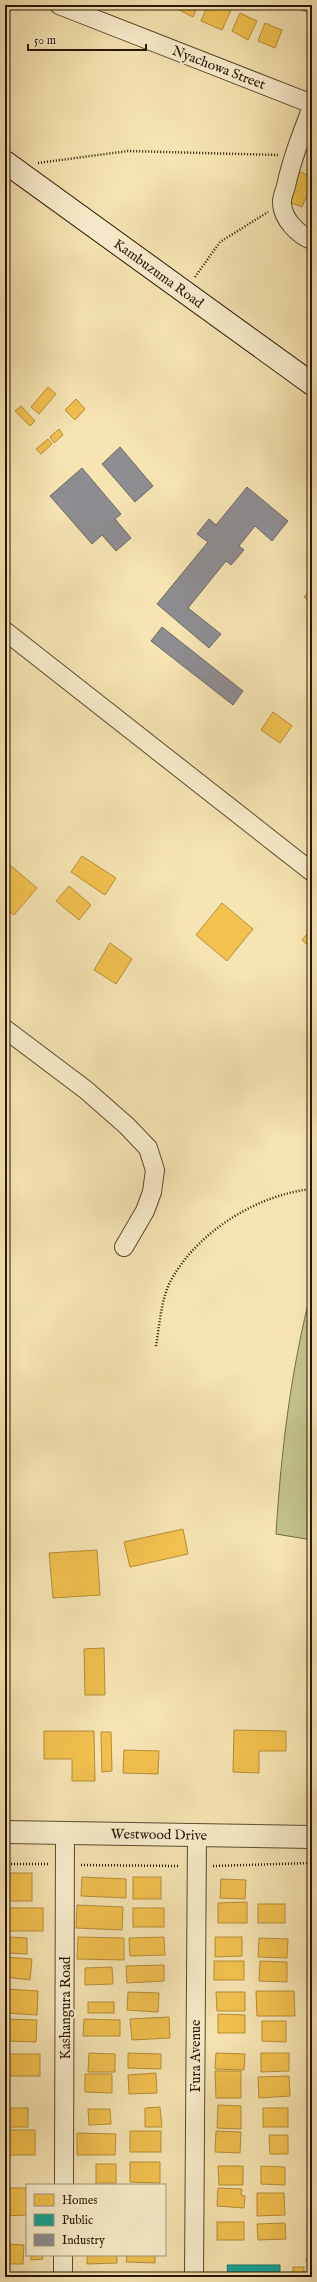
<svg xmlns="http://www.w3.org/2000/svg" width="317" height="2282" viewBox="0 0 317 2282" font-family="'IM FELL English',serif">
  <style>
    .green { fill: #c1c289; stroke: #746c44 }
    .homes { fill: #f2c14e; stroke: #b58e37 }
    .public { fill: #17a398; stroke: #1c796a }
    .industry { fill: #8d8d92; stroke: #6e6966 }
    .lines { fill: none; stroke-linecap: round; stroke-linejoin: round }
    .minor-casing { stroke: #5b4a2c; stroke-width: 20 }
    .tertiary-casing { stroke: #5b4a2c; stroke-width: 24 }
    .secondary-casing { stroke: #271600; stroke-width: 24 }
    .path { stroke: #271600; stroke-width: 2.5; stroke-dasharray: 1 2; stroke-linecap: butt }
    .minor { stroke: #f9edcd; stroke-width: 18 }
    .tertiary { stroke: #f9edcd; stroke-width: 22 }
    .secondary { stroke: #f9edcd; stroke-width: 22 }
    .labels { text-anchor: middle; stroke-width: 4; stroke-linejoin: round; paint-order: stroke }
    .street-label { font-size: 14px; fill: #271600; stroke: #f9edcd }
  </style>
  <rect width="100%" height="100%" fill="#f6e4b2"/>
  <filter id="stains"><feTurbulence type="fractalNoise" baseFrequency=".005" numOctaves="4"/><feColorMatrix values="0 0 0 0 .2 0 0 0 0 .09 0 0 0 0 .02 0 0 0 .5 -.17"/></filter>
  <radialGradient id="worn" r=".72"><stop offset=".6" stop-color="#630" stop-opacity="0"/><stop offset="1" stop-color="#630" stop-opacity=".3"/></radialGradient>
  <!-- green -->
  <path class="green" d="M312,1288v252l-36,-6c5,-83 15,-165 36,-246z"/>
  <!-- homes -->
  <g class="homes">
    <path d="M179,5h19l-5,12 -16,-8z"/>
    <path d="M208,5h11l12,5 -9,20 -21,-9z"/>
    <path d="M303,5h9v9l-11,-4z"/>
    <path d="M240,13l17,8 -9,19 -16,-9z"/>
    <path d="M265,23l17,7 -7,18 -17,-7z"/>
    <path d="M312,137v17l-6,-3z"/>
    <path d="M298,171l14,6v6l-10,24 -16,-6z"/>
    <path d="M48,387l8,7 -17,20 -8,-7z"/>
    <path d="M76,399l9,10 -10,11 -10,-10z"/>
    <path d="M21,406l14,15 -5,5 -15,-15z"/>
    <path d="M59,429l4,6 -9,8 -4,-6z"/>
    <path d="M48,439l4,5 -11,10 -5,-5z"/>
    <path d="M310,590l2,2v12l-8,-7z"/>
    <path d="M273,712l19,14 -12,17 -19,-13z"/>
    <path d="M82,856l34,22 -11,17 -34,-23z"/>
    <path d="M10,865l27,23 -23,27 -9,-7v-37z"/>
    <path d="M69,886l22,19 -12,15 -23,-19z"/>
    <path d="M222,903l31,26 -26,32 -31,-26z"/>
    <path d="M312,928v21l-10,-9z"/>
    <path d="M110,943l22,16 -16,25 -22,-14z"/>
    <path d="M183,1529l5,25 -58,13 -6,-25z"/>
    <path d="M97,1550l3,45 -47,3 -4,-45z"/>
    <path d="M104,1648l1,47h-20l-1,-46z"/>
    <path d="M234,1730l52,1v20h-27v22l-26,-1z"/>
    <path d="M44,1731h50l1,50h-23v-22h-28z"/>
    <path d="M101,1732h10l1,39 -10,1z"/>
    <path d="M124,1750l35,1 -1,23 -35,-1z"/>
    <rect x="5" y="1873" width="27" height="28"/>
    <path d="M82,1877l44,2v19l-45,-2z"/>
    <rect x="133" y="1877" width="28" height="22"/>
    <path d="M221,1879l25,1 -1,19 -25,-1z"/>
    <path d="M247,1902v21h-29v-20z"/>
    <rect x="258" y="1904" width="27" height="19"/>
    <path d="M77,1905l46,2 -1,23 -46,-2z"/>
    <rect x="5" y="1908" width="38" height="23"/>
    <rect x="133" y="1908" width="31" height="19"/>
    <path d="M10,1937l17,1v16l-18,-1z"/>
    <path d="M78,1937l46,1v22l-47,-1z"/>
    <path d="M164,1937l1,18 -35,1 -1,-18z"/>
    <path d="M215,1937h27v19l-27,1z"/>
    <path d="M259,1938l29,1 -1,19 -29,-1z"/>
    <path d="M5,1957l27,2 -2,21 -25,-3z"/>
    <rect x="214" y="1961" width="30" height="19"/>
    <path d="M260,1961l27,1v20l-28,-1z"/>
    <path d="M164,1965v16l-37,2 -1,-17z"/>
    <path d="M112,1967l1,17 -28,1v-17z"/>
    <path d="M5,1989l33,2 -1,24 -32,-2z"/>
    <path d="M256,1991h38l1,25h-38z"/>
    <path d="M128,1992l31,1 -1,19 -31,-2z"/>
    <path d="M216,1992h29v19h-28z"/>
    <rect x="88" y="2002" width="26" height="11"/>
    <path d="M218,2014l27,1v18h-27z"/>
    <path d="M169,2017l1,21 -38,2 -2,-21z"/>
    <path d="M5,2019l32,1 -1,22 -31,-1z"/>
    <path d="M84,2019l36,1v16h-37z"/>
    <path d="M262,2021h24v21l-24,-1z"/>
    <path d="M89,2053l26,1v18h-27z"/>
    <path d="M128,2053l33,1v15l-33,-1z"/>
    <path d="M216,2053l29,1 -1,16 -29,-1z"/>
    <path d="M261,2053h28v18l-28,1z"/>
    <rect x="5" y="2054" width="35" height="22"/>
    <path d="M215,2071h26v27h-25z"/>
    <path d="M156,2073l1,20 -28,1 -1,-19z"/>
    <path d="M85,2074h27v19l-27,-1z"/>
    <path d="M289,2076l1,20 -31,2 -1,-21z"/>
    <path d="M218,2105l23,1v23l-24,-1z"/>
    <path d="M160,2107l2,20h-17v-19z"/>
    <rect x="5" y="2108" width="23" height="19"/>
    <rect x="263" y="2108" width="25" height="19"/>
    <path d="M88,2109h22l1,15 -22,1z"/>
    <rect x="5" y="2130" width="30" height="25"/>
    <rect x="130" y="2131" width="31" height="21"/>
    <path d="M216,2131l25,1 -1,21 -25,-1z"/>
    <path d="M77,2133l39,1 -1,21h-38z"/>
    <path d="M269,2135h19v19h-18z"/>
    <path d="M130,2162h30v21l-30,-1z"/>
    <rect x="96" y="2164" width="20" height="19"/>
    <path d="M218,2166h25v19h-24z"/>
    <path d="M261,2166l24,1v18l-24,-1z"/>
    <path d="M5,2188h22v27l-22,1z"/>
    <path d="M218,2188l24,1 -1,6 4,1 -1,12 -27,-2z"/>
    <path d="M257,2193h27l1,22 -28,1z"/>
    <rect x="217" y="2222" width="27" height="18"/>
    <path d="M285,2223l1,16 -28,1 -1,-16z"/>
    <path d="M5,2244l19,1 -1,19h-18z"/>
    <path d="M31,2255h11l1,4 -12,1z"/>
    <path d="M87,2255h30v8l-30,1z"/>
    <path d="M127,2255h28v8l-29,-1z"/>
    <path d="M312,2257v19l-6,-17z"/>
    <rect x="293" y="2267" width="11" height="10"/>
  </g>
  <!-- public -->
  <path class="public" d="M227,2265h53v12h-52z"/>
  <!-- industry -->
  <g class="industry">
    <path d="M120,447l33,39 -18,16 -33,-38z"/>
    <path d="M82,468l39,46 -6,5 16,19 -15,13 -14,-16 -10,9 -42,-48z"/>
    <path d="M247,487l41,34 -16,20 -17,-15 -16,20 5,4 -13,15 -5,-4 -38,47 33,26 -12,14 -52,-44 51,-62 -11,-8 12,-15 7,6z"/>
    <path d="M162,627l81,64 -10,14 -82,-64z"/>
  </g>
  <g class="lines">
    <!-- minor casing -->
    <g class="minor-casing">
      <g id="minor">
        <path d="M59,5l253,99"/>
        <path d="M312,107c-10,26 -20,51 -26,79 -1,5 -5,12 -4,18 1,15 16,31 30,36"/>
        <path d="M5,631l307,241"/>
        <path d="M5,1029l81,61 41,36 21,22 7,22 -3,22 -7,19 -21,36"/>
        <path d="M64,2185l1,-353"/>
        <path d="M63,2277v-22"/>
        <path d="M194,2277l3,-442"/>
      </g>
    </g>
    <!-- tertiary casing -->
    <g class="tertiary-casing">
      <path id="tertiary" d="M5,1832l307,5"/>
    </g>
    <!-- secondary casing -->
    <g class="secondary-casing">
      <path id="secondary" d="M5,162l307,222"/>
    </g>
    <!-- path -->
    <g class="path">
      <path d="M38,163l90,-12 150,4"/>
      <path d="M195,277l25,-35 48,-30"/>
      <path d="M156,1346c4,-23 5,-51 18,-71 28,-46 86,-81 138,-86"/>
      <path d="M5,1864h43"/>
      <path d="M81,1865l99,1"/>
      <path d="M213,1866l99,-3"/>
    </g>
    <!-- minor -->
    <use href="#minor" class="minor"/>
    <!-- tertiary -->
    <use href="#tertiary" class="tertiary"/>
    <!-- secondary -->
    <use href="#secondary" class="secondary"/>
  </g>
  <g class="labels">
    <!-- street labels -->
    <g class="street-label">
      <text transform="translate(219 67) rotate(21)" y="5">Nyachowa Street</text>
      <text transform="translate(159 273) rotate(36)" y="5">Kambuzuma Road</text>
      <text transform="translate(159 1834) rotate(1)" y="5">Westwood Drive</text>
      <text transform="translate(65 2008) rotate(-90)" y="5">Kashangura Road</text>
      <text transform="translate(195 2056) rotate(-90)" y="5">Fura Avenue</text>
    </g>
  </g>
  <!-- margin -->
  <rect width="317" height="2282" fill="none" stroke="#f6e4b2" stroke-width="20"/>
  <rect x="6" y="6" width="305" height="2270" fill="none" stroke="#271600" stroke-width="2"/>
  <rect x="10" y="10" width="297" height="2262" fill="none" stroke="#271600"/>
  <!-- legend -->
  <rect x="26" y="2184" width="140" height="72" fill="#f9edcd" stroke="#a5977b"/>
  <rect x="34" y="2194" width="20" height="12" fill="#f2c14e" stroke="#a5977b"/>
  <text x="62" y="2204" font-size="12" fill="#271600">Homes</text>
  <rect x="34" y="2214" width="20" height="12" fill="#17a398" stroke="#a5977b"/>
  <text x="62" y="2224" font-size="12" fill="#271600">Public</text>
  <rect x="34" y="2234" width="20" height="12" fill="#8d8d92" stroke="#a5977b"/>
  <text x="62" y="2244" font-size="12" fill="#271600">Industry</text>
  <!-- scale -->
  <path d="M28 44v6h118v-6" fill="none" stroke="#271600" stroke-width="2"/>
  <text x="34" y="44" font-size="12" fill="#271600" stroke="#f9edcd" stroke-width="3" paint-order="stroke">50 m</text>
  <rect width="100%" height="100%" filter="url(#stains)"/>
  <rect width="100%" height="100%" fill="url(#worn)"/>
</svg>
